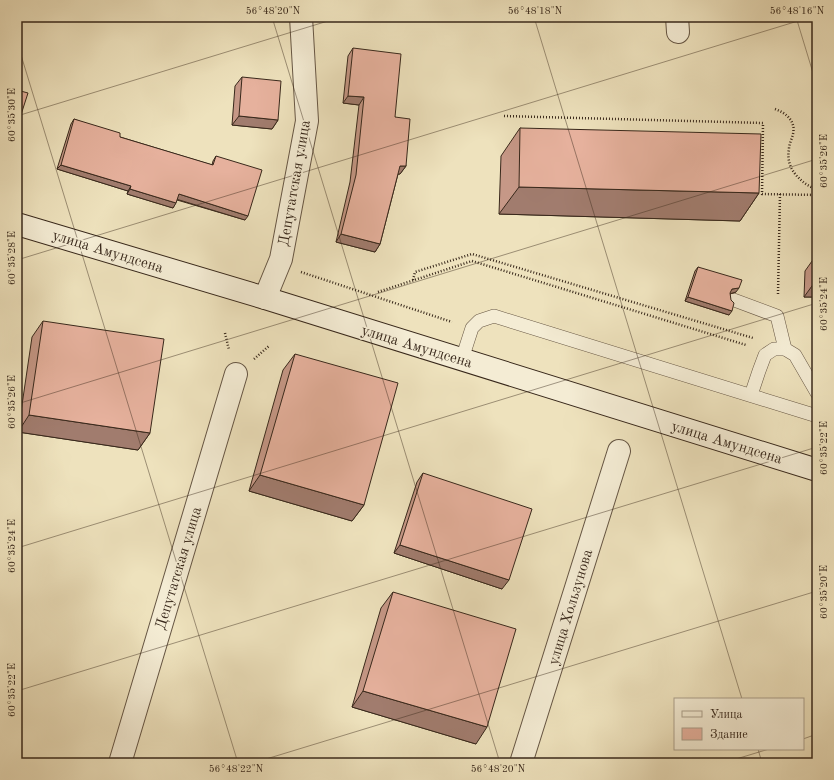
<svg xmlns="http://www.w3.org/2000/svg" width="834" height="780" viewBox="0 0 834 780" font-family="'Old Standard TT',serif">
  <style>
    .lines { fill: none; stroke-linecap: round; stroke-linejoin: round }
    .service-casing { stroke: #665644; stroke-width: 14 }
    .minor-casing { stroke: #665644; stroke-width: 24 }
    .secondary-casing { stroke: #38281b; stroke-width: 24 }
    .path { stroke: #38281b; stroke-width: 2.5; stroke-dasharray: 1 2; stroke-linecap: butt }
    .service { stroke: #f4ecd4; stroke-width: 13 }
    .minor { stroke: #f4ecd4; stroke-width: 22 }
    .secondary { stroke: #f4ecd4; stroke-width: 22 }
    .wall { fill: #c69887; stroke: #38281b }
    .shaded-wall { fill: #a17c6e; stroke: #38281b }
    .building { fill: #e6b19d; stroke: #38281b }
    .ticks { fill: none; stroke: #38281b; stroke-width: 1; stroke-opacity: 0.45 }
    .labels { text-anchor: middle; stroke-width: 3.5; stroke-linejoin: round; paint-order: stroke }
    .street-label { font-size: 15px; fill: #38281b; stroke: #f4ecd4 }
    .neatline { fill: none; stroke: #38281b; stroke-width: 1.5 }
    .ticks-label { font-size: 10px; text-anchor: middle; fill: #38281b }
  </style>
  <rect width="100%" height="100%" fill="#eee2bd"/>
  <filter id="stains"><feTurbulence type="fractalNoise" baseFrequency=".005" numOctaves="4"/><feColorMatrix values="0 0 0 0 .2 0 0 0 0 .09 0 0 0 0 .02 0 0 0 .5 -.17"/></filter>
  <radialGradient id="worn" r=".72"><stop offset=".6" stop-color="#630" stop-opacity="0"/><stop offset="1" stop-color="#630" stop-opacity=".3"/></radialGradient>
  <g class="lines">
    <!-- service casing -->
    <g class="service-casing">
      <g id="service">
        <path d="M734,300l43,16 8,33"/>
        <path d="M462,359l10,-31 7,-7 15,-5 323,100"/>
        <path d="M751,395l8,-24 6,-16 9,-6h11l10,6 22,38"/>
      </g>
    </g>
    <!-- minor casing -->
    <g class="minor-casing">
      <g id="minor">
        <path d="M677,17l1,15"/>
        <path d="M265,298l16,-39 26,-138 -6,-104"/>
        <path d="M120,763l116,-389"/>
        <path d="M521,763l98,-312"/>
      </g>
    </g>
    <!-- secondary casing -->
    <g class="secondary-casing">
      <path id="secondary" d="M17,224l248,74 552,172"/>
    </g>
    <!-- path -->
    <g class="path">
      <path d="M775,109c11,4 21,12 18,25 -1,5 -4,10 -4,15 -2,10 1,19 7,26 6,7 13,12 21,14"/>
      <path d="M504,116l259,7 -1,71 55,1"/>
      <path d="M301,272l151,50"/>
      <path d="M413,280l2,-8 57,-18 281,84"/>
      <path d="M378,292l94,-31 274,84"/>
      <path d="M778,294l2,-100"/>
      <path d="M225,333l4,17"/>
      <path d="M254,359l15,-13"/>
    </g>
    <!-- service -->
    <use href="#service" class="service"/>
    <!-- minor -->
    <use href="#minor" class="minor"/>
    <!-- secondary -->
    <use href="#secondary" class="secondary"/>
  </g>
  <!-- wall -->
  <g class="wall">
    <path d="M353,48l42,69 11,49 -6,8h-2l-18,70 -5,8 -39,-10 14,-60 9,-77 -16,-2 5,-47z"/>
    <path d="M242,77l36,43 -6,9 -40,-4 3,-39z"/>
    <path d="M74,119l46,18 92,28 1,-4 3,-5 29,64 -68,-20 -4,8 -46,-14 1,-3 -71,-22 14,-45z"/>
    <path d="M520,128l239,65 -19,28 -241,-7 2,-58z"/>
    <path d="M817,254v43h-13l1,-26z"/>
    <path d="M698,267l38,25 -6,2 -1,21 -44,-14 10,-30z"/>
    <path d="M43,321l107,112 -12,17 -120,-18 14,-95z"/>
    <path d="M295,354l69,151 -12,16 -103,-30 34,-121z"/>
    <path d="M423,473l79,116 -108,-36 23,-71z"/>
    <path d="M393,592l83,152 -124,-37 29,-99z"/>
  </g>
  <!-- shaded-wall -->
  <g class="shaded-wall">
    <path d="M348,96l16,1 -5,8 -16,-2z"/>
    <path d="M239,116l39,4 -6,9 -40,-4z"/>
    <path d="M61,165l70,21 -3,5 -71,-22z"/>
    <path d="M400,166h6l-6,8h-5z"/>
    <path d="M519,187l240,6 -19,28 -241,-7z"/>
    <path d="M130,189l46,14 -3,5 -46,-14z"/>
    <path d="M179,194l69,22 -3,4 -69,-21z"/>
    <path d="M341,234l39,10 -5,8 -39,-10z"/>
    <path d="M817,279v18h-13z"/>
    <path d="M739,288l-3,4 -7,2 3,-5z"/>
    <path d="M688,297l44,14 -3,4 -44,-14z"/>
    <path d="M29,415l121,18 -12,17 -120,-18z"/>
    <path d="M260,475l104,30 -12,16 -103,-30z"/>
    <path d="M400,545l109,35 -7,9 -108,-36z"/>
    <path d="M363,691l124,36 -11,17 -124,-37z"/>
  </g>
  <!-- building -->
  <g class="building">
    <path d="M353,48l48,6 -6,63 15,2 -4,47h-6l-20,78 -39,-10 15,-59 8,-78 -16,-1z"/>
    <path d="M242,77l39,4 -3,39 -39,-4z"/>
    <path d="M17,90l11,3 -11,34z"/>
    <path d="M74,119l46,14v4l93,28 3,-9 46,14 -14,46 -69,-22 -3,9 -46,-14 1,-3 -70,-21z"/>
    <path d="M520,128l241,6 -2,59 -240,-6z"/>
    <path d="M698,267l44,13 -3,8 -7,1 -2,4 1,7 3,3 -2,8 -44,-14z"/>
    <path d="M43,321l121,18 -14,94 -121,-18z"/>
    <path d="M295,354l103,29 -34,122 -104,-30z"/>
    <path d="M423,473l109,36 -23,71 -109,-35z"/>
    <path d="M393,592l123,37 -29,98 -124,-36z"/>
  </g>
  <!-- ticks -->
  <path class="ticks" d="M272,17l228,746M534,17l208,682M796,17l21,69M17,42l221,721M17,116l324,-99M17,260l794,-243M17,404l800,-245M17,548l800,-245M17,691l800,-244M803,739l14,-5M758,749l4,14M253,763l564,-172M723,763l46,-14"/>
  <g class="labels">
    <!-- street labels -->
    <g class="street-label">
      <text transform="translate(294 183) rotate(-80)" y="5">Депутатская улица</text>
      <text transform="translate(108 251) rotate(17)" y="5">улица Амундсена</text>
      <text transform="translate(417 346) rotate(17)" y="5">улица Амундсена</text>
      <text transform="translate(727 442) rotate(17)" y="5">улица Амундсена</text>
      <text transform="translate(178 568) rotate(-73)" y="5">Депутатская улица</text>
      <text transform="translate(570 607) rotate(-73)" y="5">улица Хользунова</text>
    </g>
  </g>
  <!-- margin -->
  <rect width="834" height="780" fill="none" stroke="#eee2bd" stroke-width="44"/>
  <!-- legend -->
  <rect x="674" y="698" width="130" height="52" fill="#f4ecd4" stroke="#a99e8a"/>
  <rect x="682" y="711" width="20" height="6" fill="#f4ecd4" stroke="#a99e8a"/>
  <text x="710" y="718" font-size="12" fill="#38281b">Улица</text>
  <rect x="682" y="728" width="20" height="12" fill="#e6b19d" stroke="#a99e8a"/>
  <text x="710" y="738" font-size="12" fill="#38281b">Здание</text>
  <rect x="22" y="22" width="790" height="736" class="neatline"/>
  <g class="ticks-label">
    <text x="273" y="14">56°48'20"N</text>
    <text x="535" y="14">56°48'18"N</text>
    <text x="797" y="14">56°48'16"N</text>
    <text transform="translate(11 115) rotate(-90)" y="4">60°35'30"E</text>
    <text transform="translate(823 161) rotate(-90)" y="4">60°35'26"E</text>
    <text transform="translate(11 258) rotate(-90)" y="4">60°35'28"E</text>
    <text transform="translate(823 304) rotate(-90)" y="4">60°35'24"E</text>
    <text transform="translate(11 402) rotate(-90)" y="4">60°35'26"E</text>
    <text transform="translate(823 448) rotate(-90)" y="4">60°35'22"E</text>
    <text transform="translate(11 546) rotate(-90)" y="4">60°35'24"E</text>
    <text transform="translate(823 592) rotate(-90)" y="4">60°35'20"E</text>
    <text transform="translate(11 690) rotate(-90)" y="4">60°35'22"E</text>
    <text x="236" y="772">56°48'22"N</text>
    <text x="498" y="772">56°48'20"N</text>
  </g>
  <rect width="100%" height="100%" filter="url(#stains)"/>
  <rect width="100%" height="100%" fill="url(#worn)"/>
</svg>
